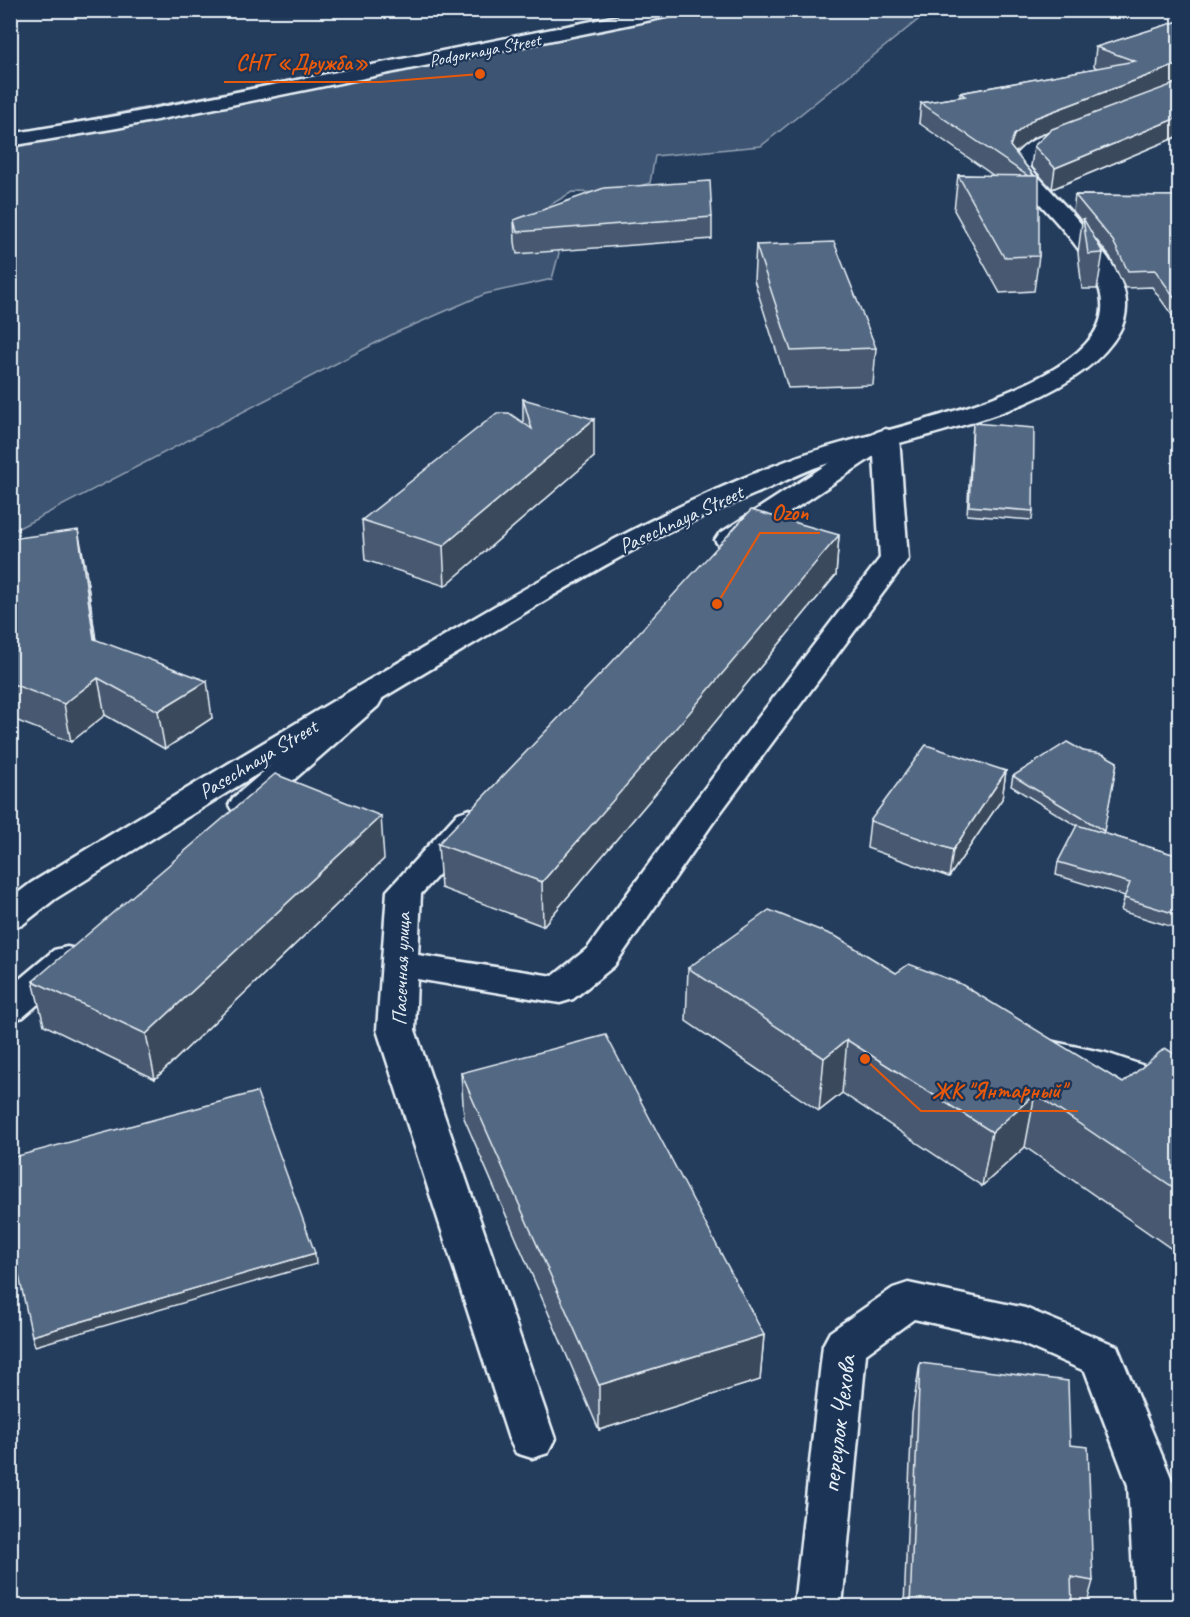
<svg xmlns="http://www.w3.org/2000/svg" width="1190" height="1617" viewBox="0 0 1190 1617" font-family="Caveat,sans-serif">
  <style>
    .green { fill: #3e5472; stroke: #93a2b5; stroke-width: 1.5 }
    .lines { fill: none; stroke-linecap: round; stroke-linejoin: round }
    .street-casing { stroke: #e8f1f8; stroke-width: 5 }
    .secondary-casing { stroke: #e8f1f8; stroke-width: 5 }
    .street { fill: #1d3557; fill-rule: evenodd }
    .secondary { fill: #1d3557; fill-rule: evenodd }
    .wall { fill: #475970; stroke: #e8f1f8; stroke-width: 1.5 }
    .shaded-wall { fill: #3a485b; stroke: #e8f1f8; stroke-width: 1.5 }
    .building { fill: #536782; stroke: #e8f1f8; stroke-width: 1.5 }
    .labels { text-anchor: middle; stroke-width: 4.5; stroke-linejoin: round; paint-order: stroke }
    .far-street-label { font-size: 18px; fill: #e8f1f8; stroke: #1d3557 }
    .street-label { font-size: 21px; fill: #e8f1f8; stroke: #1d3557 }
    .near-street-label { font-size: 26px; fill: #e8f1f8; stroke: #1d3557 }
    .leader { fill: none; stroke: #e8590c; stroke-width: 2 }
    .callout-dot { fill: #e8590c; stroke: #1d3557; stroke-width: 2 }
    .callout-label { font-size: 22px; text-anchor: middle; font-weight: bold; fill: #e8590c; stroke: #1d3557; stroke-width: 4.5; stroke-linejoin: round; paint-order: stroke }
  </style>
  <rect width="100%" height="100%" fill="#253d5d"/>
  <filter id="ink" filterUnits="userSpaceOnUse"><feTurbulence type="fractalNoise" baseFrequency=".0167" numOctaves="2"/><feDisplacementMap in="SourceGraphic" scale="12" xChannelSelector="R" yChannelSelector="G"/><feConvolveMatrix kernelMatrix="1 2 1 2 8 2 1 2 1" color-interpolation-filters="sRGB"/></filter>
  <g filter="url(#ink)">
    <!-- green -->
    <path class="green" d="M643,11h286l-168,135 -106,10 -5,27 -34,10 -44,-1 -32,19 19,42 -7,26 -67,15 -90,39 -384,199 -1,-398z"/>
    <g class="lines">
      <!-- street casing -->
      <g class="street-casing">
        <g id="street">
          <path d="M647,10h37l-8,5 -559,113 -107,18v-12l107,-18z"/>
          <path d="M886,429l9,3 4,5 9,122 -196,265 -98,142 -41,33 -13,4 -143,-24 -2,51 140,409 -7,14 -16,5 -16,-5 -7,-14 -132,-409 10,-139 71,-78 12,-4 12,4 5,7 -5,7 -61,67 -3,61 135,21 35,-28 100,-138 192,-252 -6,-102 -135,90 -10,2 -10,-2 -4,-6 4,-6 158,-102z"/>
          <path d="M367,690l11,2 4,7 -4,7 -121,106 -12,3 -12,-3 -4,-7 4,-7 123,-106z"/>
          <path d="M67,947l13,3 5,9 -5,9 -57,49 -13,4v-34l44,-37z"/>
          <path d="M1049,1041l57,12 74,25v29l-79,-27 -65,-15 -6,-10 6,-10z"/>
          <path d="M908,1283l117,25 92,38 57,139 6,73v48h-45l-7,-121 -43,-114 -67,-29 -104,-23 -48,35 -24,252h-48l29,-261 7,-13 63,-44z"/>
        </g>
      </g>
      <!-- secondary casing -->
      <g class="secondary-casing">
        <path id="secondary" d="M1074,126l7,2 3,4 -3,4c-18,6 -45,11 -51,31 27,33 83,83 94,124 4,13 2,29 -5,41 -47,83 -220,105 -305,136 -20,8 -39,18 -59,26 -39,17 -78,33 -116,53 -61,32 -119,69 -178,104 -136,81 -271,164 -406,248l-33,26 -12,4v-30l21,-16c136,-83 273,-165 411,-246 114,-67 227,-133 352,-179 72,-27 271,-60 304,-132 24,-53 -61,-119 -89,-158 9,-27 39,-36 65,-42z"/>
      </g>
      <!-- street -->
      <use href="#street" class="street"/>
      <!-- secondary -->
      <use href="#secondary" class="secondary"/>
    </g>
    <!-- wall -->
    <g class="wall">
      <path d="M1179,21v115l-127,53 -21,-23 3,-20 15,-14 -16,6 -18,15 20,23 4,80 -5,35 -34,2 -46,-83 4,-35 36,1 -75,-53 2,-20 39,-6v-4l137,-25 -3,-2 2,-19z"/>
      <path d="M1075,195l104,1v129l-27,-38 -27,1 -15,-31 -17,-21 10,17 -6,36h-15l-4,-36 4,-31 -9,-11z"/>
      <path d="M712,217v22l-195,15 -2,-12 -1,-22z"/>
      <path d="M756,245l120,103 -3,37 -85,3 -34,-108z"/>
      <path d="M523,399l71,58 -149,129 -80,-26 -3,-40 161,-97z"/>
      <path d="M973,423l60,88 -1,9 -65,-5z"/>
      <path d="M839,535l-3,40 -148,180 -145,171 -102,-38 -3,-44z"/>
      <path d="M10,539l75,26 11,75 116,78 -47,31 -60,-34 -34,27 -61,-24z"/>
      <path d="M1083,751l34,11 -14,71 76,23v73l-58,-18 4,-15 -69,-21 2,-13 19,-36 -66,-40 2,-10z"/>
      <path d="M1006,771l-4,28 -53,78 -82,-29 3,-27z"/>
      <path d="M384,859l-229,220 -111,-54 -11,-44z"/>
      <path d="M688,968l208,5 227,110 56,-26v197l-154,-107 -43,39 -140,-93 -23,18 -133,-90z"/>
      <path d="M461,1073l303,262 -4,45 -161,50 -135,-312z"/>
      <path d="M920,1363l150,82 23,136 -7,25h-182l8,-192z"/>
    </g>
    <!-- shaded-wall -->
    <g class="shaded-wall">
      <path d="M1179,64v19l-146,55 -21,17 -2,-9 4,-11 21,-17z"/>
      <path d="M1179,117v19l-127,53 3,-21z"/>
      <path d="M594,419v38l-149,129 -2,-40z"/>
      <path d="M78,530l7,35 16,112 -7,-38z"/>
      <path d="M839,535l-3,40 -148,180 -145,171 -1,-44z"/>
      <path d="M98,678l7,37 -34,27 -7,-38z"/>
      <path d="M207,681l5,37 -47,31 -7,-38z"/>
      <path d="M1006,771l-4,28 -53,78 4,-27z"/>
      <path d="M381,816l3,43 -229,220 -9,-45z"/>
      <path d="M847,1040l-5,53 -23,18 5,-53z"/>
      <path d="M1035,1094l-10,53 -43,39 10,-54z"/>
      <path d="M315,1253l1,11 -281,82 -3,-10z"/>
      <path d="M764,1335l-4,45 -161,50v-45z"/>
    </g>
    <!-- building -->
    <g class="building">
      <path d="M1179,21v43l-144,54 -21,17 -4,11 24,30h-6l-107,-73 44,-7 -5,-3 175,-32 -39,-14z"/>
      <path d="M1179,82v35l-124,51 -21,-22 18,-17z"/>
      <path d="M958,175l81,1v80l-35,1z"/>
      <path d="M710,181l2,36 -195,15 -3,-12 90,-32z"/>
      <path d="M1075,195l104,1v108l-24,-34 -27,1 -15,-30z"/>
      <path d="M1083,218l20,35 -15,1z"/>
      <path d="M834,242l42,106 -85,3 -35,-106z"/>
      <path d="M523,399l71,20 -151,127 -81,-26 135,-107h12l23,16z"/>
      <path d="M973,423l61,5 -1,83 -64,-5z"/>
      <path d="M751,510l88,25 -149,177 -148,170 -104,-38 174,-182z"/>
      <path d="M78,530l16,109 113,42 -49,30 -60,-33 -34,26 -54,-21v-144z"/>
      <path d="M1067,742l16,9 20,3 14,8 -13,69 -91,-55z"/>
      <path d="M926,745l80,26 -53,79 -83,-29z"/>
      <path d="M275,774l106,42 -235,218 -113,-53z"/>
      <path d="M1077,825l102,31v59l-55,-17 6,-15 -72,-21z"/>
      <path d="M769,910l68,27 59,36 13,-9 52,20 162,99 42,-35 14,9v134l-144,-97 -43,38 -145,-92 -23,18 -136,-90z"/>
      <path d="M606,1035l158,300 -165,50 -138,-312z"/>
      <path d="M257,1092l58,161 -283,83 -22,-102v-76z"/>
      <path d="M920,1363l148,18 2,64 18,2 5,134 -22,-4 1,29h-162z"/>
    </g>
  </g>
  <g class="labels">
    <!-- far-street labels -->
    <g class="far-street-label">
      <text transform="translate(485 50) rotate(-11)" y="6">Podgornaya Street</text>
    </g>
    <!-- street labels -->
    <g class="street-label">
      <text transform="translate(681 519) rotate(-25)" y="7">Pasechnaya Street</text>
      <text transform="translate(258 759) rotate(-31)" y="7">Pasechnaya Street</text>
      <text transform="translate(401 969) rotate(-88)" y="7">Пасечная улица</text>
    </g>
    <!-- near-street labels -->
    <g class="near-street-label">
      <text transform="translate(838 1424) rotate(-83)" y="9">переулок Чехова</text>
    </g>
  </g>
  <!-- callouts -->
  <path class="leader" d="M480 74L380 82H224M717 604L760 533H820M865 1059L921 1111H1078"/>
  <g class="callout-dot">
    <circle cx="480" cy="74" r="6"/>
    <circle cx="717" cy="604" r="6"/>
    <circle cx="865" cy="1059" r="6"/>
  </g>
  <g class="callout-label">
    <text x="302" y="70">СНТ «Дружба»</text>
    <text x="790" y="520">Ozon</text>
    <text x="999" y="1098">ЖК "Янтарный"</text>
  </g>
  <!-- margin -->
  <rect width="1190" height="1617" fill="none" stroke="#1d3557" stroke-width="36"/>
  <rect x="18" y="18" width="1154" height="1581" fill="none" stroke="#e8f1f8" stroke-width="2" filter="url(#ink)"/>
</svg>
